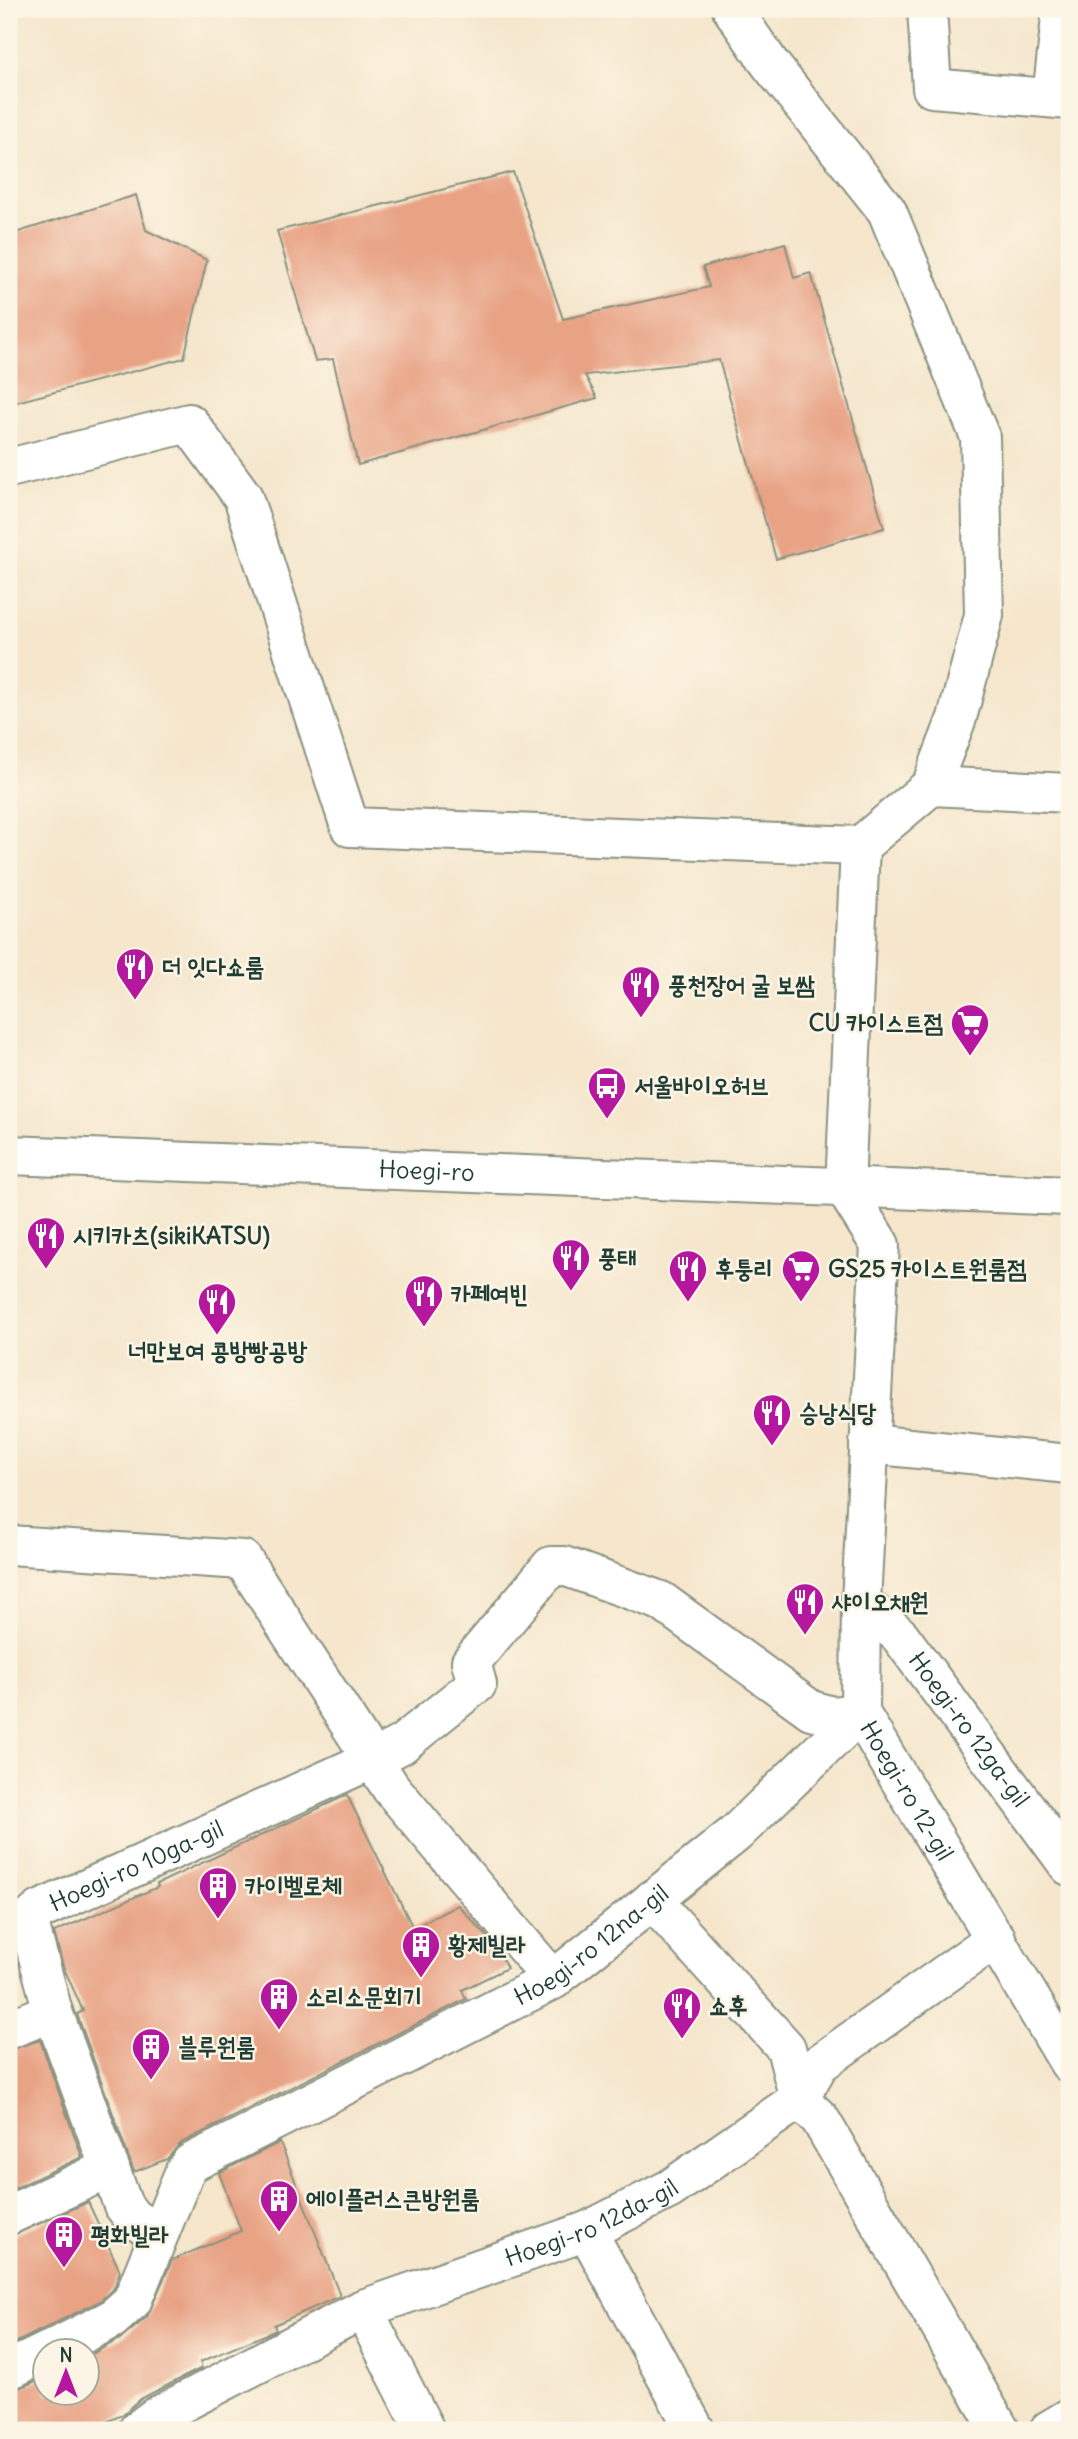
<svg xmlns="http://www.w3.org/2000/svg" width="1078" height="2439" viewBox="0 0 1078 2439" font-family="Delius,'Poor Story',sans-serif">
  <style>
    .building { fill: #e8a284 }
    .lines { fill: none; stroke-linecap: round; stroke-linejoin: round }
    .minor-casing { stroke: #8a9280; stroke-width: 42 }
    .major-casing { stroke: #8a9280; stroke-width: 42 }
    .minor { stroke: #fff; stroke-width: 38 }
    .major { stroke: #fff; stroke-width: 38 }
    .labels { text-anchor: middle; stroke-width: 5; stroke-linejoin: round; paint-order: stroke }
    .poi-label { font-size: 24px; font-weight: bold; fill: #1f3d34; stroke: #fcf5e5; text-anchor: start }
    .street-label { font-size: 24px; fill: #1f3d34; stroke: #fcf5e5 }
  </style>
  <rect width="100%" height="100%" fill="#fcf5e5"/>
  <filter id="ink" filterUnits="userSpaceOnUse"><feTurbulence type="fractalNoise" baseFrequency=".0143" numOctaves="2"/><feDisplacementMap in="SourceGraphic" scale="14" xChannelSelector="R" yChannelSelector="G"/><feConvolveMatrix kernelMatrix="1 2 1 2 8 2 1 2 1" color-interpolation-filters="sRGB"/></filter>
  <filter id="wash" filterUnits="userSpaceOnUse"><feTurbulence type="fractalNoise" baseFrequency=".00686" numOctaves="4" result="noise"/><feDisplacementMap in="SourceGraphic" scale="28" xChannelSelector="R" yChannelSelector="G"/><feGaussianBlur stdDeviation="1.57" result="paint"/><feColorMatrix in="noise" values="0 0 0 0 0 0 0 0 0 0 0 0 0 0 0 0 0 1.4 0 .05"/><feComposite in="paint" operator="in"/></filter>
  <g filter="url(#wash)">
    <rect width="100%" height="100%" fill="#f5e6cc"/>
    <g id="blocks">
      <!-- building -->
      <g class="building">
        <path d="M513,172l50,147 146,-32 -6,-20 82,-24 9,35 17,-5 73,255 -108,31 -57,-199 -134,15 12,23 -239,67 -25,-106 -18,2 -38,-130z"/>
        <path d="M136,195l10,35 61,30 -23,98 -175,46v-169z"/>
        <path d="M347,1795l66,133 45,-23 38,41 11,22 -45,22 4,9 -285,144 -14,16 -33,13 -57,-158 6,-3 -20,-45 -9,-34 104,-45 -1,-3z"/>
        <path d="M40,2040l42,117 -73,34v-141z"/>
        <path d="M280,2142l60,154 -66,29 2,5 -9,4 -67,28 2,6 -60,30 -20,17 -33,15h-80v-38l37,-15v16h42v-37l34,-18 25,-21 25,-57 69,-29 -22,-58z"/>
        <path d="M88,2202l32,69 -6,17 -14,13 -91,45v-109z"/>
      </g>
    </g>
  </g>
  <g filter="url(#ink)">
    <use href="#blocks" fill-opacity="0" stroke="#8a9280" stroke-width="2"/>
    <g class="lines">
      <!-- minor casing -->
      <g class="minor-casing">
        <g id="minor">
          <path id="s1" d="M732,9l38,55 117,147 93,226 4,178 -27,103 -26,68 -71,60 -15,343 35,56 -19,357 -1,111 209,350"/>
          <path d="M927,9l5,79 137,12"/>
          <path d="M1052,97l10,-88"/>
          <path d="M9,468l180,-45 54,74 107,330 510,19"/>
          <path d="M931,786l138,7"/>
          <path d="M869,1444l200,20"/>
          <path d="M9,1545l234,15 148,228 162,192"/>
          <path id="s2" d="M861,1602l39,34 169,230"/>
          <path d="M652,1900l134,148 13,51 21,20 180,311"/>
          <path d="M9,2029l44,-17"/>
          <path d="M9,2215l101,-47"/>
          <path d="M587,2231l108,199"/>
          <path id="s3" d="M158,2234l-25,-16 -10,-13 -70,-193 -23,-85 3,-11 7,-6 333,-151 29,-15 72,-58 3,-2 -6,-22 80,-96h13l97,35 150,109 21,6 28,-3"/>
          <path d="M363,2309l62,121"/>
          <path id="s4" d="M47,2352l65,-33 20,-18 52,-128 7,-10 362,-183 182,-146 125,-121"/>
          <path d="M9,2370l37,-18"/>
          <path id="s5" d="M138,2430l17,-13 208,-108 224,-78 83,-42 129,-90 20,-35 177,-126"/>
          <path d="M1049,2430l20,-12"/>
        </g>
      </g>
      <!-- major casing -->
      <g class="major-casing">
        <g id="major">
          <path id="s6" d="M9,1155l1060,41"/>
        </g>
      </g>
      <!-- minor -->
      <use href="#minor" class="minor"/>
      <!-- major -->
      <use href="#major" class="major"/>
    </g>
  </g>
  <!-- icons -->
  <defs>
    <g id="restaurant-pin" transform="scale(2.0125)"><path d="M0 17L-7.5 6A9.5 9.5 0 1 1 7.5 6Z" fill="#b5179e" stroke="#fcf5e5"/><path d="M-5-6h1v4h1v-4h1v4h1v-4h1v5L-1.5 .5V6h-2V.5L-5-1ZM5-6V6H3V1.5H1.5Q1.5-4 5-6Z" fill="#fff"/></g>
    <g id="supermarket-pin" transform="scale(2.0125)"><path d="M0 17L-7.5 6A9.5 9.5 0 1 1 7.5 6Z" fill="#b5179e" stroke="#fcf5e5"/><path d="M-6-5.5h2.5l.6 2H6L4.5 2H-2.5L-4.4-4H-6ZM-1.5 3.2a1.3 1.3 0 1 0 .1 0ZM3 3.2a1.3 1.3 0 1 0 .1 0Z" fill="#fff"/></g>
    <g id="bus-pin" transform="scale(2.0125)"><path d="M0 17L-7.5 6A9.5 9.5 0 1 1 7.5 6Z" fill="#b5179e" stroke="#fcf5e5"/><path d="M-5-6H5V4H4V6H2V4H-2V6H-4V4H-5ZM-3.5-4V0h7V-4ZM-3.5 1.2v1.5H-2V1.2ZM2 1.2v1.5H3.5V1.2Z" fill="#fff"/></g>
    <g id="building-pin" transform="scale(2.0125)"><path d="M0 17L-7.5 6A9.5 9.5 0 1 1 7.5 6Z" fill="#b5179e" stroke="#fcf5e5"/><path d="M-4-6H4V6H1V3H-1V6H-4ZM-2.5-4.3h1.7v1.8h-1.7ZM.8-4.3h1.7v1.8H.8ZM-2.5-1h1.7V.8h-1.7ZM.8-1h1.7V.8H.8Z" fill="#fff"/></g>
  </defs>
  <g fill-rule="evenodd">
    <use href="#restaurant-pin" x="135" y="967"/>
    <use href="#restaurant-pin" x="641" y="985"/>
    <use href="#supermarket-pin" x="970" y="1023"/>
    <use href="#bus-pin" x="607" y="1086"/>
    <use href="#restaurant-pin" x="46" y="1236"/>
    <use href="#restaurant-pin" x="571" y="1258"/>
    <use href="#restaurant-pin" x="688" y="1269"/>
    <use href="#supermarket-pin" x="801" y="1269"/>
    <use href="#restaurant-pin" x="424" y="1294"/>
    <use href="#restaurant-pin" x="217" y="1302"/>
    <use href="#restaurant-pin" x="772" y="1413"/>
    <use href="#restaurant-pin" x="805" y="1602"/>
    <use href="#building-pin" x="218" y="1886"/>
    <use href="#building-pin" x="421" y="1945"/>
    <use href="#building-pin" x="279" y="1997"/>
    <use href="#restaurant-pin" x="682" y="2006"/>
    <use href="#building-pin" x="151" y="2047"/>
    <use href="#building-pin" x="279" y="2199"/>
    <use href="#building-pin" x="64" y="2235"/>
  </g>
  <g class="labels">
    <!-- poi labels -->
    <g class="poi-label">
      <text x="162" y="975">더 잇다쇼룸</text>
      <text x="668" y="993">풍천장어 굴 보쌈</text>
      <text x="943" y="1031" text-anchor="end">CU 카이스트점</text>
      <text x="634" y="1094">서울바이오허브</text>
      <text x="73" y="1244">시키카츠(sikiKATSU)</text>
      <text x="598" y="1266">풍태</text>
      <text x="715" y="1277">후퉁리</text>
      <text x="828" y="1277">GS25 카이스트원룸점</text>
      <text x="451" y="1302">카페여빈</text>
      <text x="217" y="1359" text-anchor="middle">너만보여 콩방빵공방</text>
      <text x="799" y="1421">승낭식당</text>
      <text x="832" y="1610">샤이오채원</text>
      <text x="245" y="1894">카이벨로체</text>
      <text x="448" y="1953">황제빌라</text>
      <text x="306" y="2005">소리소문회기</text>
      <text x="709" y="2014">쇼후</text>
      <text x="178" y="2055">블루원룸</text>
      <text x="306" y="2207">에이플러스큰방원룸</text>
      <text x="91" y="2243">평화빌라</text>
    </g>
    <!-- street labels -->
    <g class="street-label">
      <text dy="8" stroke="none"><textPath href="#s6" startOffset="418">Hoegi-ro</textPath></text>
      <text dy="8" stroke="none"><textPath href="#s2" startOffset="168">Hoegi-ro 12ga-gil</textPath></text>
      <text dy="8" stroke="none"><textPath href="#s1" startOffset="1918">Hoegi-ro 12-gil</textPath></text>
      <text dy="8" stroke="none"><textPath href="#s3" startOffset="466">Hoegi-ro 10ga-gil</textPath></text>
      <text dy="8" stroke="none"><textPath href="#s4" startOffset="707">Hoegi-ro 12na-gil</textPath></text>
      <text dy="8" stroke="none"><textPath href="#s5" startOffset="500">Hoegi-ro 12da-gil</textPath></text>
    </g>
  </g>
  <!-- margin -->
  <rect width="1078" height="2439" fill="none" stroke="#fcf5e5" stroke-width="35"/>
  <!-- north arrow -->
  <g transform="translate(66 2372)"><circle r="33" fill="#fcf5e5" stroke="#a4ab9e" stroke-width="2"/>
  <path d="M0-5L12 26L0 18L-12 26Z" fill="#b5179e"/>
  <text y="-10" font-size="19" font-weight="bold" text-anchor="middle" fill="#1f3d34">N</text>
  </g>
</svg>
